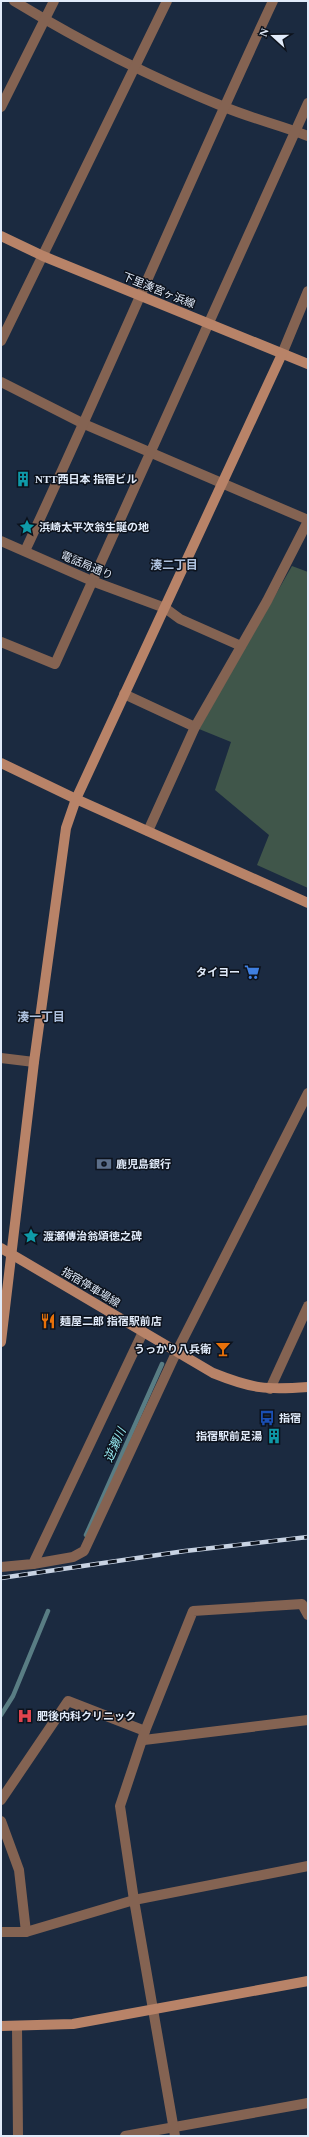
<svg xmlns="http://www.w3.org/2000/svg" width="309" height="2137" viewBox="0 0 309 2137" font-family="'Times New Roman','Noto Sans JP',serif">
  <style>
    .green { fill: #40564a }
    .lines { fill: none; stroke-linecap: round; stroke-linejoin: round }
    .stream { stroke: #597d84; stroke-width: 4.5 }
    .street { stroke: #846352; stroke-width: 10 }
    .secondary { stroke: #b88368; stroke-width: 10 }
    .rail-casing { stroke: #c8d3e3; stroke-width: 4.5 }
    .rail { stroke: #0c121c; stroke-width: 3; stroke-dasharray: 9; stroke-linecap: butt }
    .labels { text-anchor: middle; stroke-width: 3; stroke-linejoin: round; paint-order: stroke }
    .street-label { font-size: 11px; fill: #e1ebfa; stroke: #0c121c }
    .poi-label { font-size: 11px; font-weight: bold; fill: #e1ebfa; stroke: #0c121c; text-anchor: start }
    .neighbourhood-label { font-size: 12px; font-weight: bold; fill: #afc2df; stroke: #0c121c }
    .water-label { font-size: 12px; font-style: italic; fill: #94e7ee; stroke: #0c121c }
  </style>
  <rect width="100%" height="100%" fill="#1b2a40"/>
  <!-- green -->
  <path class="green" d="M292,566l16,6v316l-51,-23 12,-30 -54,-45 16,-48 -32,-13z"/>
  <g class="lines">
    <!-- stream -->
    <g class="stream">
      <path d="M86,1535l76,-171"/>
      <path d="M1,1715l12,-19 35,-85"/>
    </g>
    <!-- street -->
    <g class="street">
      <path d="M14,1c66,40 136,76 208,105 28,12 58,19 86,30"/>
      <path d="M1,107l53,-106"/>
      <path d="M1,341l166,-340"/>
      <path d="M282,354l26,-63"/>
      <path d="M1,382l83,42 224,96"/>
      <path d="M1,541l91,40 73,27 15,11 61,27"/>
      <path d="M25,551c85,-182 163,-368 248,-550"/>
      <path d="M1,642l54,22 253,-561"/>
      <path d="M124,694l71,33"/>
      <path d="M148,831l47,-104 72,-126 41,-80"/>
      <path d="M1,1058l33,4"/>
      <path d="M270,1389l38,-83"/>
      <path d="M33,1564l40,-7 11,-6 92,-198 132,-260"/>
      <path d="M1,1567l32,-3 110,-232"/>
      <path d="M144,1740l164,-20"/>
      <path d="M1,1800l67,-99 77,30"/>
      <path d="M1,1821l18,49 7,62"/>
      <path d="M1,1932h25l108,-32 174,-34"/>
      <path d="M17,2026l1,110"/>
      <path d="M125,2136l183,-33"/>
      <path d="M175,2136l-41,-236 -14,-94 25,-75 48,-120 109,-7 6,11"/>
    </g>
    <!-- secondary -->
    <g class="secondary">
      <path d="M1,236l42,20 265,108"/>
      <path d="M1,763l75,36 232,104"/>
      <path d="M1,1248l212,125c40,16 53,17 95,14"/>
      <path d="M1,1342l33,-280 32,-234 10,-29 206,-445"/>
      <path d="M1,2026l72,-2 235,-43"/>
    </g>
    <!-- rail casing -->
    <g class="rail-casing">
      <path id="rail" d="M1,1578l184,-27 123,-14"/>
    </g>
    <!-- rail -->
    <use href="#rail" class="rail"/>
  </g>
  <!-- icons -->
  <defs>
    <g id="building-bare" transform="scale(1.2)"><path d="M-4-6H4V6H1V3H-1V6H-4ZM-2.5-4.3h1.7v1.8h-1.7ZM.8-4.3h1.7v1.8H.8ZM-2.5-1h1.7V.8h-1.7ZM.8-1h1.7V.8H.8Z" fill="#0f9aa8" stroke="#0c121c" stroke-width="2.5" paint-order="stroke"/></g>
    <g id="sight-bare" transform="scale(1.2)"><path d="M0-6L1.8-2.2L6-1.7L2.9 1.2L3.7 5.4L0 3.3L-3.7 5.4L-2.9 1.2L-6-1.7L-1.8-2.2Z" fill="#0f9aa8" stroke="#0c121c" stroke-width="2.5" paint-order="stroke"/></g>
    <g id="supermarket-bare" transform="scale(1.2)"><path d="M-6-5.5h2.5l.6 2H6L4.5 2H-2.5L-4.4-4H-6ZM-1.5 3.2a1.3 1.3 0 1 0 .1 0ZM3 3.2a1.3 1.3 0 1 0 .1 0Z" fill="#3f7fe0" stroke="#0c121c" stroke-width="2.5" paint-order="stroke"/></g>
    <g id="bank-bare" transform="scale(1.2)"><path d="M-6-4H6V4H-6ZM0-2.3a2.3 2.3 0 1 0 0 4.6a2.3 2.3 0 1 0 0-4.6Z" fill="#5c6f8a" stroke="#0c121c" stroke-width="2.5" paint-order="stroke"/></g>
    <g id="restaurant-bare" transform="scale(1.2)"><path d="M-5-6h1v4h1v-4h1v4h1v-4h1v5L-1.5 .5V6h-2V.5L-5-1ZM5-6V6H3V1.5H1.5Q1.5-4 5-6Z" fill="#e8710a" stroke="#0c121c" stroke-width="2.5" paint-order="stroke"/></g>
    <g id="bar-bare" transform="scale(1.2)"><path d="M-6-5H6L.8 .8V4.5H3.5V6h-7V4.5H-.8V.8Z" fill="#e8710a" stroke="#0c121c" stroke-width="2.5" paint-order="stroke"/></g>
    <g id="bus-bare" transform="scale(1.2)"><path d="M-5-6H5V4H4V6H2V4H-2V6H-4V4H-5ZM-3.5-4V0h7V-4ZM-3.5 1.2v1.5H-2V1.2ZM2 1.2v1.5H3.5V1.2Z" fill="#1a4fb4" stroke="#0c121c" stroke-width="2.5" paint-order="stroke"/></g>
    <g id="hospital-bare" transform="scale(1.2)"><path d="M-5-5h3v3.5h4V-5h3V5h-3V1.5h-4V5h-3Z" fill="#e0444e" stroke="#0c121c" stroke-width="2.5" paint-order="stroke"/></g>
  </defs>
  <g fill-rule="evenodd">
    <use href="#building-bare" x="23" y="479"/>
    <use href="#sight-bare" x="27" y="527"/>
    <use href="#supermarket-bare" x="252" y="972"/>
    <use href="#bank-bare" x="104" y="1164"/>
    <use href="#sight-bare" x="31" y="1236"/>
    <use href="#restaurant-bare" x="48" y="1321"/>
    <use href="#bar-bare" x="223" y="1349"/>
    <use href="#bus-bare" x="267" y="1418"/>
    <use href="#building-bare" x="274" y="1436"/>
    <use href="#hospital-bare" x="25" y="1716"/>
  </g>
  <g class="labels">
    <!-- street labels -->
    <g class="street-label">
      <text transform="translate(159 290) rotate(22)" y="4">下里湊宮ヶ浜線</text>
      <text transform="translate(87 565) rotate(23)" y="4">電話局通り</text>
      <text transform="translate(91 1287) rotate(31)" y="4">指宿停車場線</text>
    </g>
    <!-- poi labels -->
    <g class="poi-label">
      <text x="35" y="483">NTT西日本 指宿ビル</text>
      <text x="39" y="531">浜崎太平次翁生誕の地</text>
      <text x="240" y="976" text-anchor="end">タイヨー</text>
      <text x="116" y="1168">鹿児島銀行</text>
      <text x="43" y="1240">渡瀬傳治翁頌徳之碑</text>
      <text x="60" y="1325">麺屋二郎 指宿駅前店</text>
      <text x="211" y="1353" text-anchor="end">うっかり八兵衛</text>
      <text x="279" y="1422">指宿</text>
      <text x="262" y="1440" text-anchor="end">指宿駅前足湯</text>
      <text x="37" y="1720">肥後内科クリニック</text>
    </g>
    <!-- neighbourhood labels -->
    <g class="neighbourhood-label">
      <text x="174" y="569">湊二丁目</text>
      <text x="41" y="1021">湊一丁目</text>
    </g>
    <!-- water labels -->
    <g class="water-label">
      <text transform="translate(115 1445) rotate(-66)" y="4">逆瀬川</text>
    </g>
  </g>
  <!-- border -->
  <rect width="309" height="2137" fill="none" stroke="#e1ebfa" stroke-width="4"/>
  <!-- north arrow -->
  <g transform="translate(273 36) rotate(291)" stroke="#0c121c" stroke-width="3" paint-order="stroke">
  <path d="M0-3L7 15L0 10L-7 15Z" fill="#e1ebfa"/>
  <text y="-6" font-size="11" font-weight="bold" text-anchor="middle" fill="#e1ebfa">N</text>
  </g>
</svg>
